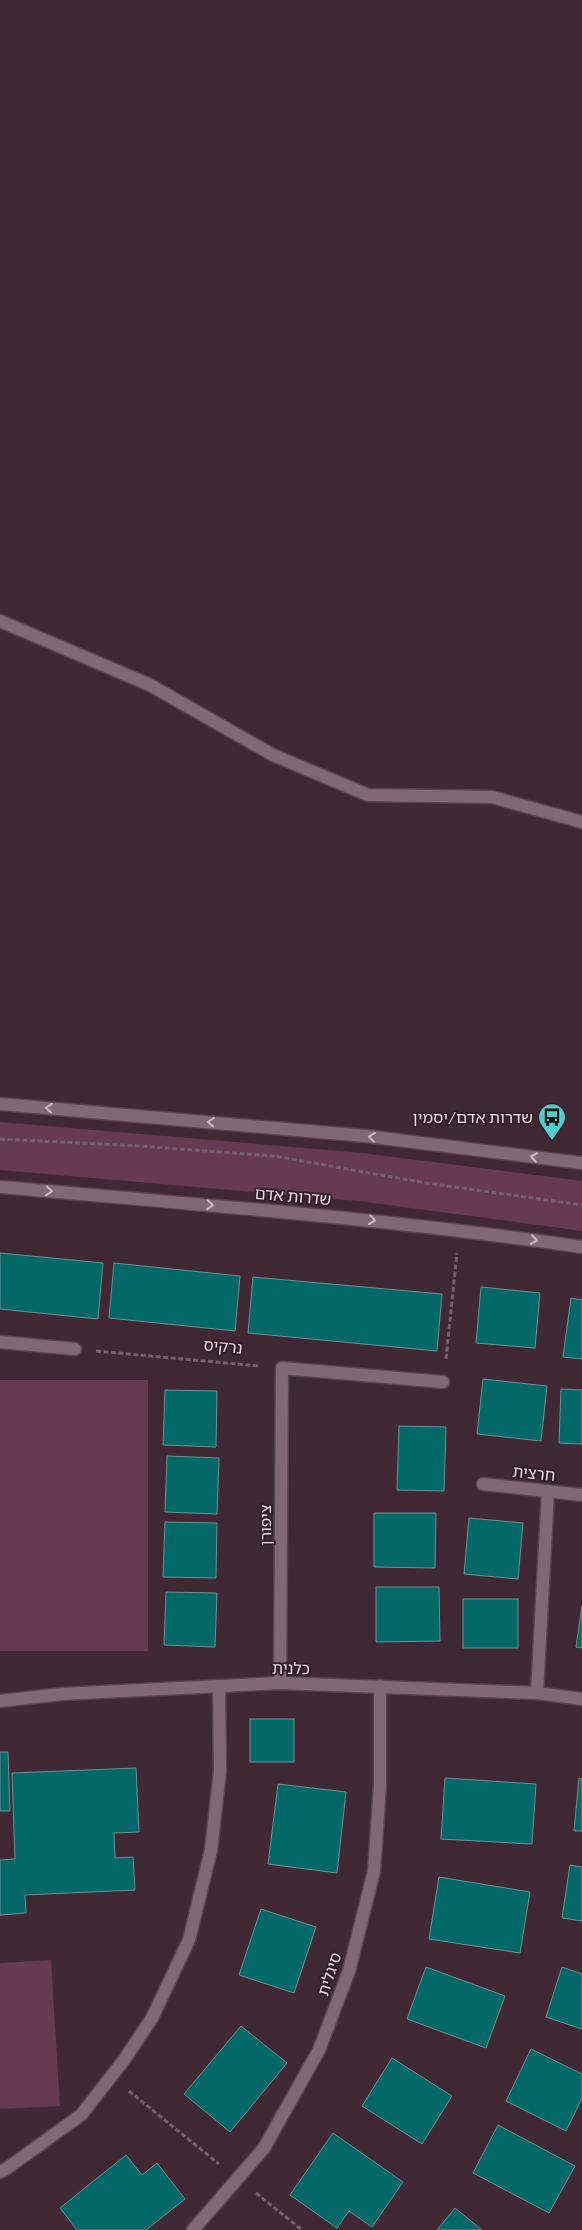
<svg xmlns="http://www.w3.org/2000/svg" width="582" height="2230" viewBox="0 0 582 2230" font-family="'Exo 2','Noto Sans Hebrew',sans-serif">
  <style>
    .green { fill: #663a52 }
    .building { fill: #026968; stroke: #6e9291 }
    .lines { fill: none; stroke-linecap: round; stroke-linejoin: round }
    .service-casing { stroke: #594550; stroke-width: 15 }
    .minor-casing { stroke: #594550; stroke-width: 15 }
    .tertiary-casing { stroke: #594550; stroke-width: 15 }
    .path { stroke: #76606c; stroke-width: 3; stroke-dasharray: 5 2.5; stroke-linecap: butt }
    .service { stroke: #826775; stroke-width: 12 }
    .minor { stroke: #826775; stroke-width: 12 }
    .tertiary { stroke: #826775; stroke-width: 12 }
    .oneway { stroke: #ccb8c2 }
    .labels { text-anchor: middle; stroke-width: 4; stroke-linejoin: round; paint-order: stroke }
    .poi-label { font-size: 16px; fill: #ebdbe3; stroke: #351e2a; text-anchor: end }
    .street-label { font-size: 16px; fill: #ebdbe3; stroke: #351e2a }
  </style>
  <rect width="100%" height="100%" fill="#402835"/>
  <!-- green -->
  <g class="green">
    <path d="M0,1122l363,31 219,28v50l-224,-30 -358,-31z"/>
    <rect x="0" y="1380" width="148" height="271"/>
    <path d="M51,1960l9,146 -60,3v-146z"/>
  </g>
  <!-- building -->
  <g class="building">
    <path d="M0,1253l103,10 -5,56 -98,-10z"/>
    <path d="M114,1263l126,13 -5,55 -126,-13z"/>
    <path d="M253,1277l189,17 -5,57 -189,-18z"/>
    <path d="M481,1287l59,6 -5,55 -59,-5z"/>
    <path d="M571,1298l11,2v59l-19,-2z"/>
    <path d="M483,1379l64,7 -6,55 -64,-7z"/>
    <path d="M561,1389l21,1v54l-23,-1z"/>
    <path d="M165,1390l52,1 -1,56 -53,-2z"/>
    <path d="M399,1426l47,1 -2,64 -47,-1z"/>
    <path d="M167,1456l52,2 -2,56 -52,-2z"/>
    <path d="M374,1513h62l-1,55 -61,-1z"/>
    <path d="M469,1518l54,5 -5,56 -54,-5z"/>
    <path d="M165,1522l52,1 -1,55 -53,-1z"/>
    <path d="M376,1587h63l1,54 -64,1z"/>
    <path d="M166,1592l51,1 -2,54 -51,-2z"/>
    <rect x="463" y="1599" width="55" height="49"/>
    <path d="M582,1606v42l-6,-1z"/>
    <rect x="250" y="1719" width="44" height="43"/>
    <path d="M0,1752h8l2,59h-10z"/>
    <path d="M136,1768l3,64 -25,1 1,25 18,-1 2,33 -110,5 1,18 -26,2v-55l15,-1 -3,-86z"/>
    <path d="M445,1778l91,6 -4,60 -91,-5z"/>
    <path d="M579,1778l3,1v52h-8z"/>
    <path d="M278,1784l68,8 -9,81 -69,-9z"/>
    <path d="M570,1865l12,2v54l-20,-3z"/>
    <path d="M439,1877l91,15 -10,61 -91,-14z"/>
    <path d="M261,1909l55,18 -22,66 -55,-18z"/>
    <path d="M426,1967l79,29 -19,52 -79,-29z"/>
    <path d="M562,1967l20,7v55l-36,-12z"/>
    <path d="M241,2026l46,37 -57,69 -46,-38z"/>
    <path d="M531,2049l51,25v24l-16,33 -60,-30z"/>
    <path d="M392,2058l60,38 -30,48 -60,-38z"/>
    <path d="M498,2125l77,41 -26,47 -76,-40z"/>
    <path d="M333,2133l70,49 -31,45 -23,-16 -12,17 -47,-33z"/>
    <path d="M126,2155l16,20 15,-12 28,36 -39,31h-69l-17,-22z"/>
    <path d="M455,2208l27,22h-45z"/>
  </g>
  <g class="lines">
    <!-- service casing -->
    <g class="service-casing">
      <g id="service">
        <path d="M0,621l150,64 123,70 95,40 124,2 90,25"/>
        <path d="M0,2172l6,-3 75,-54 43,-55 28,-42 37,-78 22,-90 9,-79 -1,-85"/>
      </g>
    </g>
    <!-- minor casing -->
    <g class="minor-casing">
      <g id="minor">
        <path d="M0,1342l75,7"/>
        <path d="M483,1484l99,11"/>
        <path d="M280,1683l2,-315 161,14"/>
        <path d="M537,1693l11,-202"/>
        <path d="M0,1701l62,-7 218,-11 257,10 45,6"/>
        <path d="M193,2230l71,-82 55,-98 30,-79 25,-100 6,-86v-99"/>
      </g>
    </g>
    <!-- tertiary casing -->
    <g class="tertiary-casing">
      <g id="tertiary">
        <path d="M0,1104l365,32 217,27"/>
        <path d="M0,1187c194,17 389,32 582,60"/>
      </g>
    </g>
    <!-- path -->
    <g class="path">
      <path d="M0,1139l140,7 134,10 152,27 156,22"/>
      <path d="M96,1351l163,15"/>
      <path d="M446,1359l11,-106"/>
      <path d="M129,2091l90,73"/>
      <path d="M256,2193l46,37"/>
    </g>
    <!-- service -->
    <use href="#service" class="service"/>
    <!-- minor -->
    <use href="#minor" class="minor"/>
    <!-- tertiary -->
    <use href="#tertiary" class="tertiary"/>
  </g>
  <!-- one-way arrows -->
  <defs><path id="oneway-chevron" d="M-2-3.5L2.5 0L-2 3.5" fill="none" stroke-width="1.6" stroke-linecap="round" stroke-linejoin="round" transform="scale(1.25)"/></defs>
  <g class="oneway">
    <use href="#oneway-chevron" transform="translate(49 1108) rotate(-175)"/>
    <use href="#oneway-chevron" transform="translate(211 1122) rotate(-175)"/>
    <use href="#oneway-chevron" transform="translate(372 1137) rotate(-173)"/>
    <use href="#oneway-chevron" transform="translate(534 1157) rotate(-172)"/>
    <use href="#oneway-chevron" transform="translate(49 1191) rotate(5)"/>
    <use href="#oneway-chevron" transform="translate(210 1205) rotate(5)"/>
    <use href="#oneway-chevron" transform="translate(372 1220) rotate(7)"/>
    <use href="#oneway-chevron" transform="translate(534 1240) rotate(8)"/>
  </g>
  <!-- icons -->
  <defs>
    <g id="bus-pin" transform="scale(1.4375)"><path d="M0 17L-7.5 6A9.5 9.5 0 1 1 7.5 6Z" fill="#53cdcb" stroke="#351e2a"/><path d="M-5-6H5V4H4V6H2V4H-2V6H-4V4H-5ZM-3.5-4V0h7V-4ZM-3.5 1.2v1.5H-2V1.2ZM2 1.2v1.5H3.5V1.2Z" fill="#111"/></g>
  </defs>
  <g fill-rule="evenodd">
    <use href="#bus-pin" x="552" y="1117"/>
  </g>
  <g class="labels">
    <!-- poi labels -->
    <g class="poi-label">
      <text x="533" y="1123">שדרות אדם/יסמין</text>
    </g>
    <!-- street labels -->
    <g class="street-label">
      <text transform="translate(293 1196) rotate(5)" y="6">שדרות אדם</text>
      <text transform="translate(223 1346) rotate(5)" y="6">נרקיס</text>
      <text transform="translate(534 1473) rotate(6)" y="6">חרצית</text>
      <text transform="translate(265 1525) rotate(-90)" y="6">ציפורן</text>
      <text transform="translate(291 1668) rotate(1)" y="6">כלנית</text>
      <text transform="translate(329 1974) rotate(-72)" y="6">סיגלית</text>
    </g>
  </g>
</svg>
